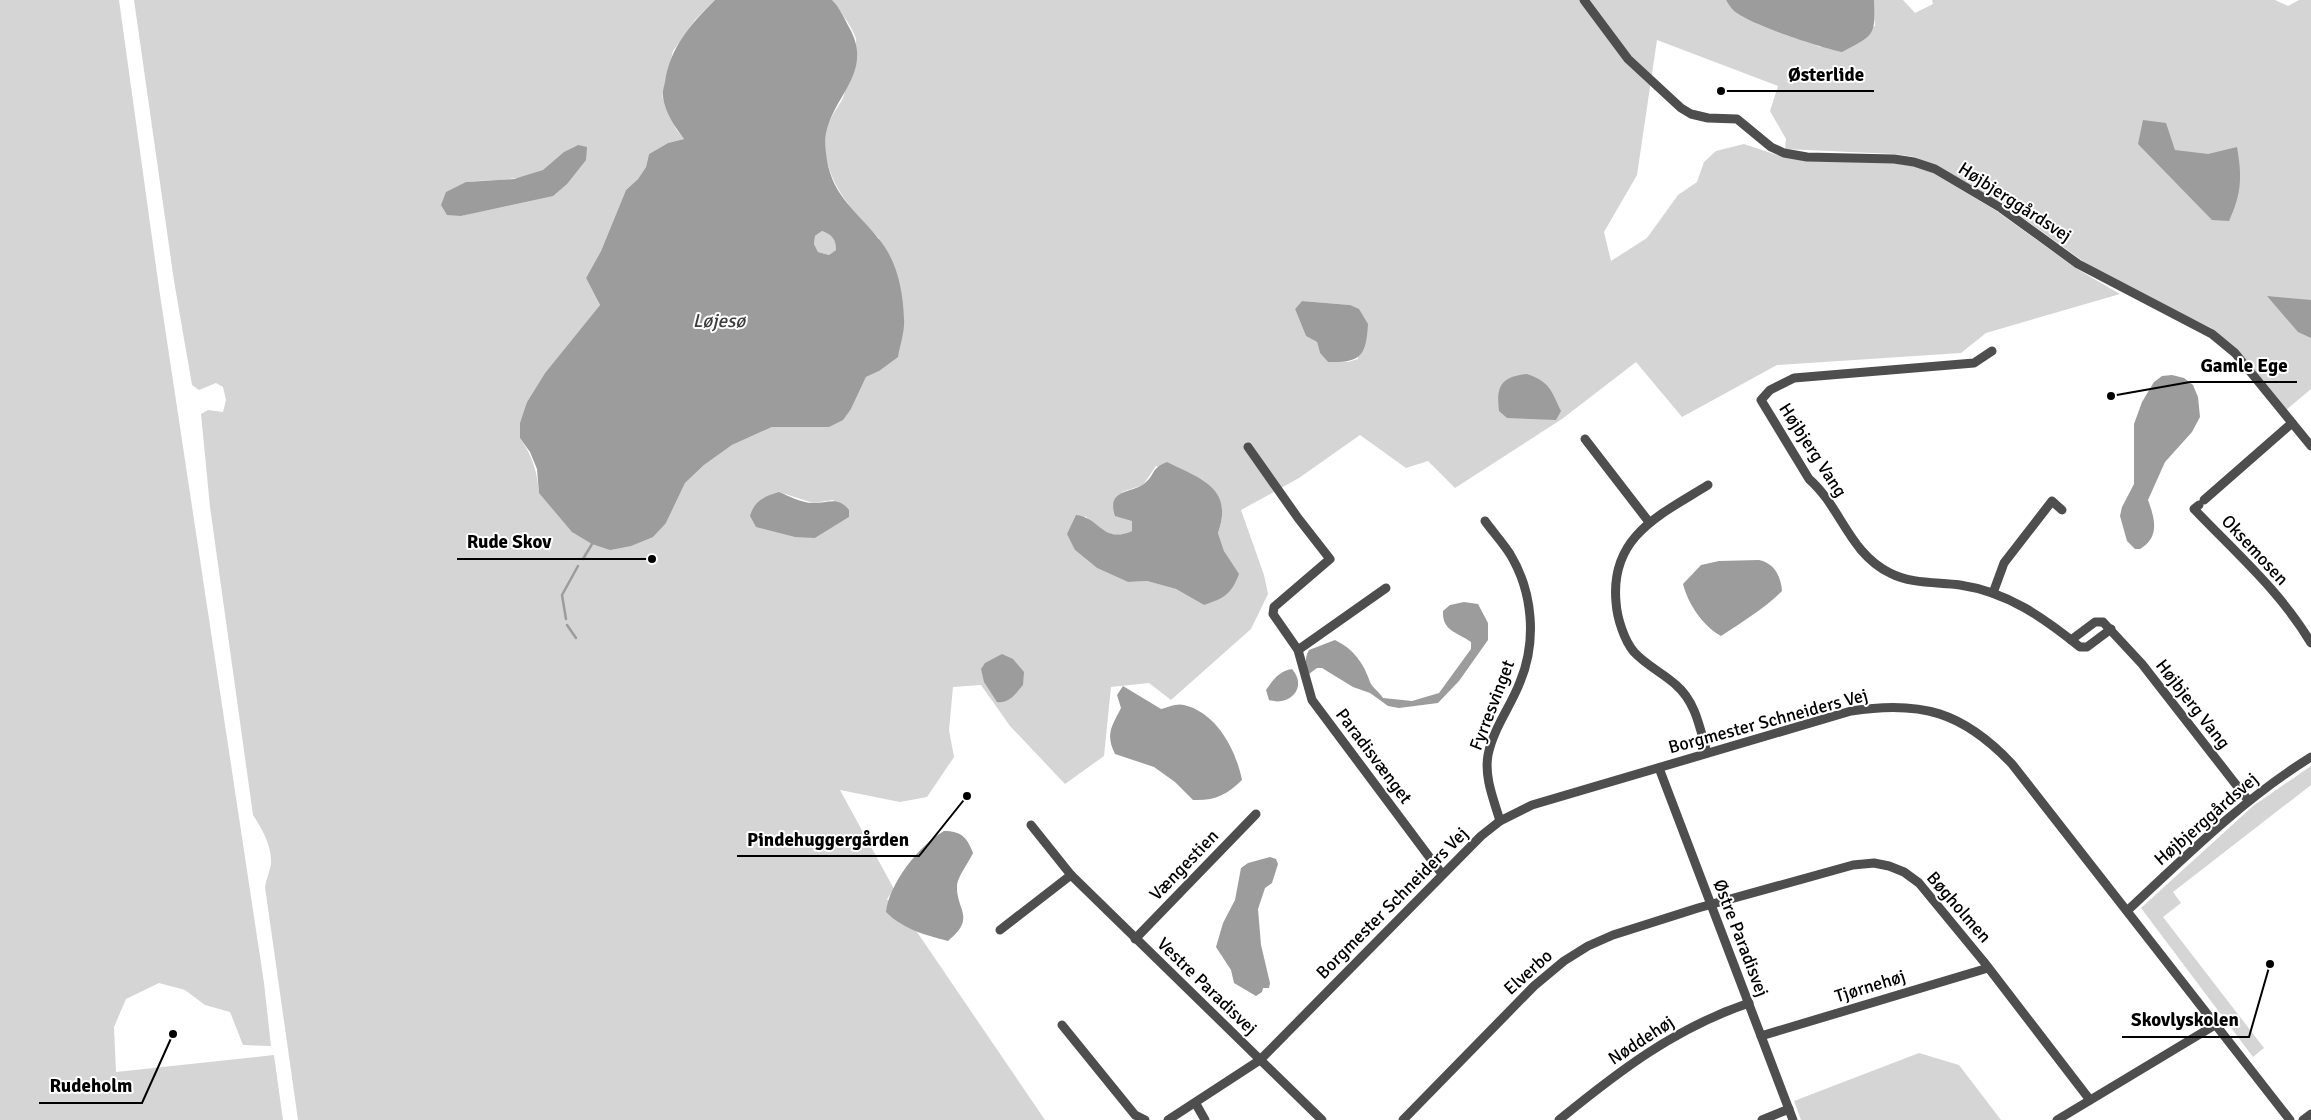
<svg xmlns="http://www.w3.org/2000/svg" width="2311" height="1120" viewBox="0 0 2311 1120" font-family="Signika,sans-serif">
  <style>
    .green { fill: #d5d5d5; fill-rule: evenodd }
    .water { fill: #9c9c9c; fill-rule: evenodd }
    .lines { fill: none; stroke-linecap: round; stroke-linejoin: round }
    .stream { stroke: #9c9c9c; stroke-width: 2.5 }
    .street { stroke: #4e4e4e; stroke-width: 9 }
    .labels { text-anchor: middle; stroke-width: 4; stroke-linejoin: round; paint-order: stroke }
    .street-label { font-size: 18px; fill: #000; stroke: #fff }
    .water-label { font-size: 19px; font-style: italic; fill: #3d3d3d; stroke: #fff }
    .leader { fill: none; stroke: #000; stroke-width: 2 }
    .callout-dot { fill: #000; stroke: #fff; stroke-width: 2 }
    .callout-label { font-size: 19px; text-anchor: middle; font-weight: bold; fill: #000; stroke: #fff; stroke-width: 4; stroke-linejoin: round; paint-order: stroke }
  </style>
  <rect width="100%" height="100%" fill="#fff"/>
  <!-- green -->
  <g class="green">
    <path d="M0,0h119l40,288 105,695 7,63 -28,-1 -13,-33 -25,-7 -20,-15 -26,-7 -33,16 -12,28 2,45 158,-17 9,65h-283z"/>
    <path d="M134,0h581l-20,20 -22,31 -11,45 14,33 8,10 -16,4 -19,11 -3,13 -8,12 -12,11 -25,61 -15,27 14,27 -55,68 -18,29 -7,36c13,19 17,33 19,55l127,30 19,-40 19,-18 28,-20 40,-18h57l22,-18 15,-32 13,-6v-133c-29,-29 -56,-58 -54,-102 1,-14 11,-25 18,-38 2,-5 14,-55 13,-59 -1,-7 -19,-34 -24,-39h894l7,10 87,37 55,-21 -1,-26h29l12,13 18,-9 -1,-4h343l13,6 11,-6h12v389l-25,21 -50,-62 -25,-20 -76,-37 -51,-29 -80,-58 -71,-38 -18,-9 -21,-3 -109,-5 1,-10 -16,-28 8,-25 -121,-46 -20,135 -33,57 7,29 36,-23 31,-43 19,-13 7,-20 12,-11 28,-7 39,13 25,4 84,2 21,3 20,7 62,37 82,59 43,25 -134,39 -25,20 -184,12 -95,52 -46,-55 -74,57 -107,69 -27,-27 -22,7 -46,-33 -61,43 -58,32 23,65 4,19 -17,35 -80,71 -22,-17 -38,4 -7,69 -39,28 -55,-58 -29,-41 -28,2 -4,43 5,27 -27,40 -27,5 -60,-12 54,99 -7,10 21,28 9,5 128,188h-747l-33,-233c1,-8 5,-16 6,-23 1,-18 -9,-35 -18,-49l-43,-308 -9,-93 7,-4 15,2 3,-12 -3,-13 -7,-4 -17,7 -7,-5 -18,-104zM578,145l-89,64 -28,7 5,-34c24,-3 55,0 77,-12 13,-7 19,-18 35,-25zM1302,301l48,4 8,54 -10,3h-20l-8,-9 -3,-11 -11,-6 -11,-27zM1156,466c36,15 80,18 62,67l6,18 14,23 -34,31 -28,-16 -29,-8 -19,1 -31,-14 -22,-18 10,-34c17,14 24,25 47,15v-10l-10,-29 21,-7zM779,492l34,11 20,-3 16,17 -34,21z"/>
    <path d="M822,231c10,4 14,8 14,19l-7,5 -11,-3 -4,-8 1,-8z"/>
    <path d="M2311,766v19l-138,107 8,11 -18,14 101,131 -11,9 -112,-149 112,-102z"/>
    <path d="M1919,1053l40,12 42,55h-200l-7,-19z"/>
  </g>
  <!-- water -->
  <g class="water">
    <path d="M715,0h117c8,8 12,18 18,29 23,43 -16,66 -24,104 -2,8 0,19 1,27 6,37 30,51 51,78 19,22 25,52 26,81 1,12 -4,26 -6,38l-19,14 -13,6 -15,32 -8,11 -14,7h-57l-40,18 -28,20 -19,18 -19,40 -13,14 -22,9 -21,4 -18,-6 -20,-12 -33,-39 -2,-24 -7,-17 -10,-14v-15l7,-21 18,-29 55,-68 -14,-27 15,-27 25,-61 12,-11 8,-12 3,-13 19,-11 16,-4c-9,-12 -19,-27 -21,-42 -1,-4 1,-11 2,-15 5,-35 26,-58 50,-82zM822,231c10,4 14,8 14,19l-7,5 -11,-3 -4,-8 1,-8z"/>
    <path d="M1726,0h148c2,37 -1,35 -32,52 -23,-5 -94,-28 -109,-42 -3,-3 -5,-7 -7,-10z"/>
    <path d="M2143,120l23,3 9,27 33,4 29,-7c5,29 5,46 -8,74l-17,-1 -74,-76z"/>
    <path d="M578,145l9,2 -1,13 -19,24 -14,12 -92,20 -14,-1 -6,-10 5,-13 20,-10 48,-3 29,-9 21,-18z"/>
    <path d="M2267,296l44,4v38l-13,-6z"/>
    <path d="M1302,301l48,4 9,4 9,15c-2,32 -7,39 -40,38l-8,-9 -3,-11 -11,-6 -11,-27z"/>
    <path d="M1527,374c23,8 24,16 34,37l-5,9 -49,-2 -8,-7c-3,-25 2,-34 28,-37z"/>
    <path d="M2172,375l12,3 9,7 5,12 2,20 -8,15 -27,30 -17,38c7,19 12,37 -8,49h-5l-8,-8 -7,-25 2,-9 12,-23v-60l8,-22 12,-20 8,-6z"/>
    <path d="M1167,462c34,17 67,26 51,71l6,18 15,23c-8,21 -15,24 -35,31l-28,-16 -29,-8 -19,1 -31,-14 -22,-18 -8,-16 9,-19c25,3 26,29 56,16v-10l-17,-5c-9,-28 17,-22 30,-33 11,-9 5,-14 22,-21z"/>
    <path d="M779,492c10,4 22,11 34,11 16,0 25,-7 36,7v7l-34,21 -20,-1 -39,-10 -6,-11c4,-15 15,-20 29,-24z"/>
    <path d="M1759,560c15,3 22,16 23,31 -17,17 -40,31 -61,45 -18,-10 -33,-32 -38,-52l18,-19 18,-4z"/>
    <path d="M1464,602l14,2 10,19v17l-29,41 -21,22 -39,5 -11,-2 -18,-13 -17,-6 -31,-19h-5l-8,6c-3,-8 -5,-16 0,-24l26,-10c19,9 29,24 35,42 2,5 10,11 13,16l29,3 27,-8 32,-44v-7c-14,-10 -29,-11 -28,-31l7,-6z"/>
    <path d="M1002,654l11,5 11,13 -1,13c-7,8 -14,19 -26,17l-13,-20 -3,-13 4,-6z"/>
    <path d="M1292,669c16,18 -2,38 -23,31l-3,-10c7,-10 13,-19 26,-21z"/>
    <path d="M1123,686l38,23c7,-2 16,-6 23,-4 33,8 52,45 58,75 -15,15 -28,21 -49,20l-18,-18 -21,-15 -39,-13c-10,-20 -3,-28 6,-46l-4,-13z"/>
    <path d="M944,831c17,0 23,6 29,22 -4,9 -15,23 -16,32 -1,26 20,32 -9,56 -23,-6 -45,-12 -62,-29 3,-28 33,-67 58,-81z"/>
    <path d="M1270,857l6,2 2,5 -6,19 -7,5 -7,21 3,36 9,38 -1,5h-6l-1,4 -6,4 -22,-13 -3,-13 -15,-23 7,-24 12,-23 6,-32 7,-5z"/>
  </g>
  <g class="lines">
    <!-- stream -->
    <g class="stream">
      <path d="M583,559l9,-15"/>
      <path d="M566,619l-4,-24 16,-29"/>
      <path d="M567,625l9,13"/>
    </g>
    <!-- street -->
    <g class="street">
      <path d="M1584,0l44,59 53,49 10,6 17,4 29,1 34,28 13,6 23,4 87,2 20,3 21,7 66,39 77,56 134,70 23,19 76,93"/>
      <path d="M1992,351l-18,12 -180,15 -24,12 -9,10 48,79c32,28 40,74 81,94 21,11 47,9 70,12 48,7 84,33 120,62h7l24,-18"/>
      <path d="M1585,439l64,83"/>
      <path d="M1248,447l50,71 32,41 -56,48 -1,7 25,36 14,50 130,174"/>
      <path d="M2204,500l88,-77"/>
      <path d="M2199,505l-5,4c41,43 87,83 117,134"/>
      <path d="M1485,521c8,11 18,22 25,33 23,38 27,87 10,128 -9,24 -27,47 -32,73 -4,23 6,45 12,66"/>
      <path d="M1993,593l11,-30 48,-62 10,9"/>
      <path d="M2071,640l24,-18h8l39,42 106,136"/>
      <path d="M1298,650l88,-62"/>
      <path d="M1707,753c-7,-24 -11,-51 -31,-68 -13,-12 -29,-19 -42,-33 -10,-12 -17,-34 -18,-50 -6,-66 44,-87 92,-117"/>
      <path d="M1659,768l134,352"/>
      <path d="M1031,825l40,50 251,245"/>
      <path d="M2127,911c59,-55 115,-111 184,-154"/>
      <path d="M1000,930l71,-55"/>
      <path d="M1135,939l121,-125"/>
      <path d="M1062,1025l73,90 10,5"/>
      <path d="M1761,1036l227,-68"/>
      <path d="M1196,1104l9,16"/>
      <path d="M1168,1120l92,-60 221,-224 19,-15 32,-16 319,-94c70,-11 112,1 161,53l278,356"/>
      <path d="M1403,1120l131,-134 30,-25 24,-15 25,-11 85,-27 155,-43 21,-2 15,3 15,6 15,11 65,79 106,138"/>
      <path d="M1559,1120c60,-49 116,-92 190,-117"/>
      <path d="M1762,1120l27,-11"/>
      <path d="M2057,1120l158,-95"/>
      <path d="M2303,1120l8,-6"/>
    </g>
  </g>
  <g class="labels">
    <!-- street labels -->
    <g class="street-label">
      <text transform="translate(2015 202) rotate(33)" y="6">Højbjerggårdsvej</text>
      <text transform="translate(1813 450) rotate(57)" y="6">Højbjerg Vang</text>
      <text transform="translate(2255 550) rotate(47)" y="6">Oksemosen</text>
      <text transform="translate(2193 704) rotate(52)" y="6">Højbjerg Vang</text>
      <text transform="translate(1492 705) rotate(-69)" y="6">Fyrresvinget</text>
      <text transform="translate(1768 721) rotate(-15)" y="6">Borgmester Schneiders Vej</text>
      <text transform="translate(1374 756) rotate(53)" y="6">Paradisvænget</text>
      <text transform="translate(2206 819) rotate(-41)" y="6">Højbjerggårdsvej</text>
      <text transform="translate(1184 865) rotate(-46)" y="6">Vængestien</text>
      <text transform="translate(1392 903) rotate(-45)" y="6">Borgmester Schneiders Vej</text>
      <text transform="translate(1959 907) rotate(49)" y="6">Bøgholmen</text>
      <text transform="translate(1741 938) rotate(69)" y="6">Østre Paradisvej</text>
      <text transform="translate(1528 972) rotate(-42)" y="6">Elverbo</text>
      <text transform="translate(1207 986) rotate(44)" y="6">Vestre Paradisvej</text>
      <text transform="translate(1870 986) rotate(-17)" y="6">Tjørnehøj</text>
      <text transform="translate(1641 1040) rotate(-33)" y="6">Nøddehøj</text>
    </g>
    <!-- water labels -->
    <g class="water-label">
      <text x="719" y="327">Løjesø</text>
    </g>
  </g>
  <!-- callouts -->
  <path class="leader" d="M1721 91L1778 91H1874M2111 396L2190 382H2297M652 559L562 559H457M967 796L919 856H737M2270 964L2249 1037H2122M173 1034L142 1103H39"/>
  <g class="callout-dot">
    <circle cx="1721" cy="91" r="5"/>
    <circle cx="2111" cy="396" r="5"/>
    <circle cx="652" cy="559" r="5"/>
    <circle cx="967" cy="796" r="5"/>
    <circle cx="2270" cy="964" r="5"/>
    <circle cx="173" cy="1034" r="5"/>
  </g>
  <g class="callout-label">
    <text x="1826" y="81">Østerlide</text>
    <text x="2244" y="372">Gamle Ege</text>
    <text x="509" y="548">Rude Skov</text>
    <text x="828" y="846">Pindehuggergården</text>
    <text x="2185" y="1026">Skovlyskolen</text>
    <text x="91" y="1092">Rudeholm</text>
  </g>
</svg>
